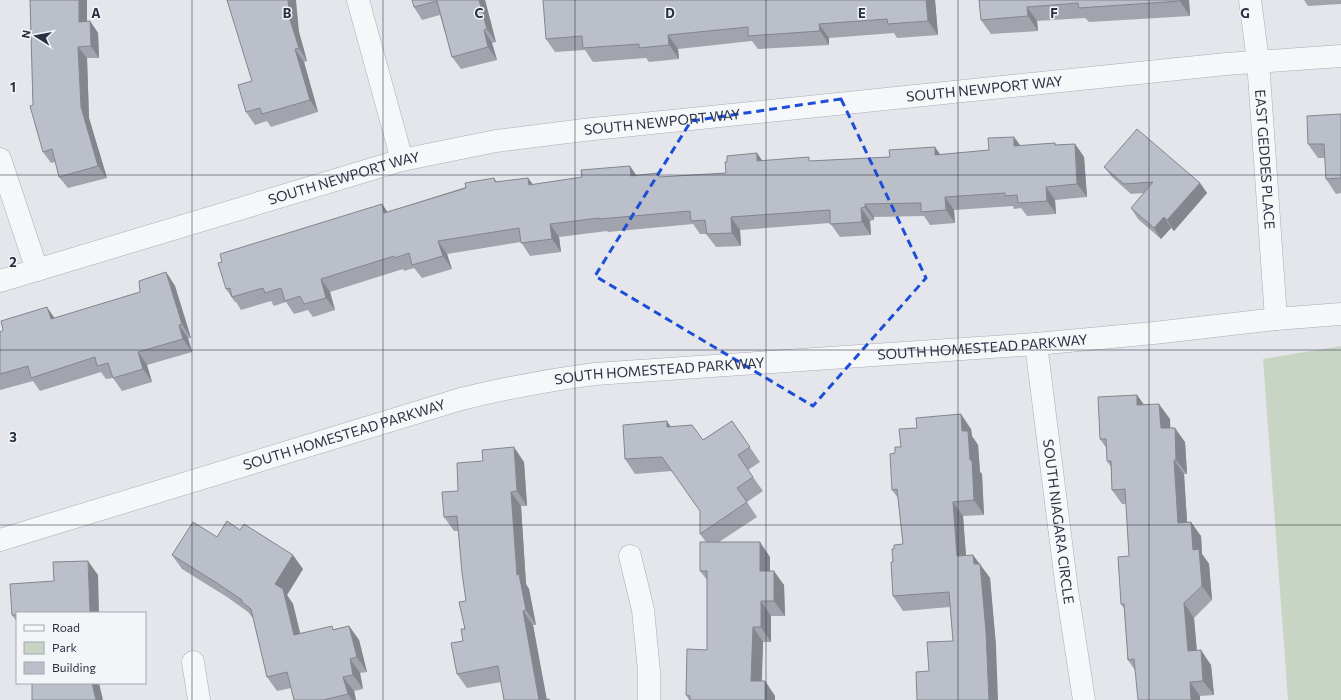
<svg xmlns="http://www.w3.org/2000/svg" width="1341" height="700" viewBox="0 0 1341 700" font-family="Commissioner,sans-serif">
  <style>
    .green { fill: #c8d5c5 }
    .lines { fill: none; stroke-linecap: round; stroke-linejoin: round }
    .minor-casing { stroke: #a9acb6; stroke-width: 23 }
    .minor { stroke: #f6f7f9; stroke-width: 22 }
    .wall { fill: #a1a4ad }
    .shaded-wall { fill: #83868d }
    .building { fill: #bbbfc9; stroke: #83868d }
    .marked { fill: none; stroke: #1d4ed8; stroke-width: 3; stroke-dasharray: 8 5; stroke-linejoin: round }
    .grid { fill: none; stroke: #2b3244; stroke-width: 1; stroke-opacity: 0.55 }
    .labels { text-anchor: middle; stroke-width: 3; stroke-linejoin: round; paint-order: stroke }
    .street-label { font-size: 14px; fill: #2b3244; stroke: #f3f5f8 }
    .grid-label { font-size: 13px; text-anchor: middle; font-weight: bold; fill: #2b3244; stroke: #f3f5f8; stroke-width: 3; stroke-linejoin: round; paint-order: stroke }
  </style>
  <rect width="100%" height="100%" fill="#e4e6eb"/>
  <!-- green -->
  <path class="green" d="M1341,346v354h-53l-25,-341z"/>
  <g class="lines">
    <!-- minor casing -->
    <g class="minor-casing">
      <g id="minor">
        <path d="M358,0l44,160"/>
        <path id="s1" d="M1250,0l8,61 18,258"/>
        <path d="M0,159l37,111"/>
        <path id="s2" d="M0,281l402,-121 94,-19 88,-11 642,-66 115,-8"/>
        <path id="s3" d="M1036,344l31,246 17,110"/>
        <path id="s4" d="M0,540l461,-141c45,-11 87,-19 134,-25l441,-30 118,-11 122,-14 65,-5"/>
        <path d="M630,556l13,54 6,61v29"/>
        <path d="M193,662l6,38"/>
      </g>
    </g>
    <!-- minor -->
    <use href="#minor" class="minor"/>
  </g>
  <!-- wall -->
  <g class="wall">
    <path d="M30,0h57v21h3l8,12 1,25h-12l2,60 18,60 -39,10 -9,-11 -4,-15 -4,1 -8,-11 -10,-47z"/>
    <path d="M412,0h73l11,42 -4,1 5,17 -36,9 -9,-12 -12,-42 -18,5 -8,-13z"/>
    <path d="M935,0l3,35 -41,3 -3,-5 -65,5v7l-71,4 -6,-8 -74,8 1,10 -30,3 -3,-4 -53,4 -8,-12 -30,2 -9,-13z"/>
    <path d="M979,0h210l1,16 -101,6 -4,-4 -48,3 1,10 -47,3 -10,-14z"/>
    <path d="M1304,0h37v4l-33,2z"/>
    <path d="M299,32l8,29 -3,1 14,50 -47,15 -4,-6 -12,4 -9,-13 6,-31z"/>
    <path d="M1341,114v79l-5,1 -10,-15 -1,-21h-7l-10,-14z"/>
    <path d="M1014,137l6,9 35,-3 1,2 19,-1 9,13 3,40 -32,3 1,14 -29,2 -6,-8 -7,1 -1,-3 -59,4 1,13 -25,2 -6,-9 -50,1v3l-4,1 1,14 -31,2 -10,-14 -90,7 1,16 -25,1 -10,-13h-6l-7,-10 -85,8 -1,-1 -48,6 2,15 -31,4 -9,-14 -74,12 5,15 -30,9 -8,-10 -10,3 -1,-2 -73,23 5,18 -22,7 -5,-7 -14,4 -8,-12 -12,4 -3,-5 -30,9 -5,-8h-1l-9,-13 156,-85 5,8 107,-34 3,4 31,-4 5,7 103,-10 25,2 65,-4 1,-11 30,-9 5,8h50l78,-4 45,-10 5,8 49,-5z"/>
    <path d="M1104,167l96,16 7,10 -33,38 -3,-3 -10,11 -23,-20 -7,-11 13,-15 -13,1 -19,-17z"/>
    <path d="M166,272l9,14 16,52h-3l4,14 -45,13 5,17 -30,9 -9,-13 -7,1 -5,-7 -61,19 -7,-10 -33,9v-58l55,-14 85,-26z"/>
    <path d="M1137,395l7,10 26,14v9l15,14 2,32h-3l3,48 14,14 1,18 7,10 3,36 -18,18 3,33 14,14 3,30 -14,1 -65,-26 -7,-10 -4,-52 -3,-4 8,-48 -3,-52h-4l-10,-14 -1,-23 -4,-6v-12l-7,-10z"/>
    <path d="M732,421l28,41 -12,8 15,21 -16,11 10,15 -38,25 51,15v14l14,14 1,31h-14v26h-8l-1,39h3l10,15v4h-86l-3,-5 21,-45v-70l-7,-9 6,-29 -6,-8v-23l-28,-40 -37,3 -10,-15 45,-33 33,14z"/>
    <path d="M971,429l1,7 6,9 2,27 2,2 2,41 -21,1 3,39h7l17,23 6,68 -67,25 24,-30 -3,-34 -47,4 -10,-15v-34l1,-13 9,-5 -5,-46 -6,-8 3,-37 6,-6z"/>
    <path d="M524,462l3,44h-6l5,78 3,5 7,36h-3l13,74h3l1,1h-46l-3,-18 -34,6 -10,-14 6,-33 3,-40 -8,-70h-4l-10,-14 14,-26z"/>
    <path d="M217,537l86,32 -16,26 6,9 7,29 34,-4 15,-3 10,14 8,32 -7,1 3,16 -9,2 2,9h-62l-3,-12 -14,3 -10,-14 -14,-59 -1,-1 -4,-5 -21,-15 -45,-28 -10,-14z"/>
    <path d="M98,575l-81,38v9l-5,-7 42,-34z"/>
  </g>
  <!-- shaded-wall -->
  <g class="shaded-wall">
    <path d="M79,0h8v33l-8,-11z"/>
    <path d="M288,0h8l3,32 8,29 -8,-13 -9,-28z"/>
    <path d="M479,0h6l11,42 -9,-13z"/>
    <path d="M926,0h9l3,35 -10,-14z"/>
    <path d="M1180,0h9l1,16 -10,-15z"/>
    <path d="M1027,7l10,14 1,10 -10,-15z"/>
    <path d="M90,21l8,12 1,25 -8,-12z"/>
    <path d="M819,24l10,14v7l-9,-14z"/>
    <path d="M484,30l8,13 5,17 -9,-13z"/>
    <path d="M668,35l10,14 1,10 -10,-14z"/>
    <path d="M78,47l9,11 2,60 18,60 -9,-12 -17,-59z"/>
    <path d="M295,49l9,13 14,50 -8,-12z"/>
    <path d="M1014,137l9,12 -9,-3z"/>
    <path d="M1075,144l9,13 3,40 -10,-13z"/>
    <path d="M935,147l9,13 -9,-5z"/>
    <path d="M757,153l9,13 -9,-5z"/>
    <path d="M630,166l9,13 -8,-3z"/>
    <path d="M528,178l9,12 -8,-5z"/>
    <path d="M1200,183l7,10 -33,38 -7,-11z"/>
    <path d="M1046,187l9,13 1,14 -9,-13z"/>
    <path d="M945,197l9,13 1,13 -9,-13z"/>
    <path d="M382,204l9,13 -7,-4z"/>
    <path d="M865,204l9,13v3l-9,-13z"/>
    <path d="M861,208l9,13 1,14 -9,-13z"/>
    <path d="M731,217l9,13 1,16 -9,-13z"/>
    <path d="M1164,217l7,11 -10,11 -7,-11z"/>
    <path d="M550,224l9,13 2,15 -9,-13z"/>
    <path d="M438,241l9,13 5,15 -9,-13z"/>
    <path d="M166,272l9,14 16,52 -9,-14z"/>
    <path d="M321,279l9,13 5,18 -9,-12z"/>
    <path d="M47,307l9,13 -5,-1z"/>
    <path d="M179,325l9,13 4,14 -9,-13z"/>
    <path d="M138,352l9,13 5,17 -9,-13z"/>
    <path d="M1137,395l10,14 -10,-4z"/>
    <path d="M1159,404l11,15 1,24 -10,-15z"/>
    <path d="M961,414l10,15 1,7 6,9 2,27 2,2 2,41 -10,-15 -12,-69z"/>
    <path d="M667,421l10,15 -10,-9z"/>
    <path d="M1175,428l10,14 2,32 -11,-14z"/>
    <path d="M514,447l10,15 3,44 -10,-15z"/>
    <path d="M1174,460l10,14 4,63 -10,-14z"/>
    <path d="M511,492l10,14 5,78 3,5 7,36 -10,-15 -9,-35z"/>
    <path d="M953,502l10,14 4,54 -10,-14z"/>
    <path d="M1191,522l10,14 1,18 7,10 3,36 -10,-14 -9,-36z"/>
    <path d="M760,542l10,15v28l-10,-14z"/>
    <path d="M293,555l10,14 -16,26 6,9 11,45 -10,-14 -19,-51z"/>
    <path d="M973,555l17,23 6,68 2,54h-9z"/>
    <path d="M88,561l10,14 1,38h-9z"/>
    <path d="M774,571l10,14 1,31 -11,-15z"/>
    <path d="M761,601l10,15v26l-10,-15z"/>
    <path d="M1184,603l10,15 4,48 -10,-15z"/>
    <path d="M523,611l10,14 14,75h-8z"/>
    <path d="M349,626l10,14 8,32 -10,-15z"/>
    <path d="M753,627l10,15 -2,53 -10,-14z"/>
    <path d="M1201,650l10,15 3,30 -11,-14z"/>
    <path d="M350,659l10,14 3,16 -10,-14z"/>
    <path d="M343,677l11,14 2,9h-4l-4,-6z"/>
    <path d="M765,681l10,15v4h-10z"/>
    <path d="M1190,682l10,14v4h-9z"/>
    <path d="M92,683h7l4,17h-7z"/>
  </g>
  <!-- building -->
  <g class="building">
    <path d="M30,0h49v22l11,-1 1,25 -13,1 3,60 17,59 -39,11 -7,-28 -9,3 -13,-46 3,-1z"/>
    <path d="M227,0h61l2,20 9,28 -4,1 15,51 -48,14 -2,-6 -14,4 -8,-27 14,-4z"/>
    <path d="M412,0h67l8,29 -3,1 4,17 -36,10 -15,-56 -23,6z"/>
    <path d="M543,0h383l2,21 -40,3 -1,-5 -68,5 1,7 -72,5v-9l-80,8 1,10 -30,3v-4l-56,4 -1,-12 -36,3z"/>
    <path d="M979,0h201v1l-101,7 -1,-5 -51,4 1,9 -47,4z"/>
    <path d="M1341,114v64l-15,1 -2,-35h-16l-1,-28z"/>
    <path d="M1137,129l63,54 -33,37 -3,-3 -10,11 -23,-20 22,-26 -29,2 -20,-17z"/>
    <path d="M1014,137v9l41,-3v2l20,-1 2,40 -31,3 1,14 -29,2 -1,-8 -12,1v-3l-60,4 1,13 -25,2v-9l-56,1v3l-4,1 1,14 -32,2v-14l-99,7 1,16 -25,1 -2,-14 -14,1 -1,-10 -91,8v-1l-49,6 2,15 -31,4 -2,-15 -81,13 5,15 -31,9 -3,-12 -14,5 -1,-2 -73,23 5,19 -22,6 -4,-8 -15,5 -4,-13 -16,5 -2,-5 -31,9 -2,-9 -4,1 -8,-26 4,-1 -2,-8 162,-50 2,9 82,-25 -1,-5 29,-5 1,4 33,-4 1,7 53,-8 -1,-7 49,-4 1,10 27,-3 1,4 67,-4 -1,-11h2v-6l30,-3v8l52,-4v4l81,-4 -1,-7 46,-3v8l54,-5 -1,-12z"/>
    <path d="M166,272l16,52 -3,1 4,14 -45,13 5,17 -30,9 -5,-15 -11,3 -2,-9 -64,21 -3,-12 -28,8v-42l3,-2 -2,-9 46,-14 4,12 89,-27 -1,-11z"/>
    <path d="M1137,395v10l22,-1 2,24h14l1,32h-2l4,63 13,-1 2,28 6,-1 3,37 -18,17 4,48 13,-1 2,31 -13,1 1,18h-53l-4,-41 -6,1 -4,-56h-3l-3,-47 11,-1 -4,-67 -13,1 -1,-29h-4l-1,-22h-6l-2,-42z"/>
    <path d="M961,414l1,17h6l2,29h2l2,40 -21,2 4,54 16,-1 1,9h6l6,67 3,69h-72l-1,-28 13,-1 -2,-29 26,-1 -4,-49 -56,4 -2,-34h2l-1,-13h2v-4l9,-1 -6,-55 -5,1 -2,-36 5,-1v-6h6l-2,-18 18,-1 -1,-10z"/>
    <path d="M667,421v6l25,-2 11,15 29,-19 18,26 -12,8 15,22 -16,11 10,14 -47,32v-23l-38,-54 -37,2 -2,-34z"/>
    <path d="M514,447l3,44 -6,1 6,83 2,-1 7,36 -3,1 16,89h-35l-6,-34 -41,8 -6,-31 12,-2 -2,-12h4l-6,-27 7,-1 -4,-28 -5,-57 -13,1 -2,-25 16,-1 -1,-28 26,-2 -1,-11z"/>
    <path d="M227,521l13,9 4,-6 49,31 -18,29 8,5 11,46 38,-9 1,4 16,-4 8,31 -7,2 3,16 -10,2 5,17 -25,6h-29l-7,-28 -20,5 -16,-68 -9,-7v-2l-25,-17 -45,-28 21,-33 24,15z"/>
    <path d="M700,542h60v29h14v30h-13v26h-8l-2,54h14v19h-75v-4l-4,-1 1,-46 20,1v-79h-7z"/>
    <path d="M88,561l2,52h-73v2h-5l-2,-31 44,-3 -1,-19z"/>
    <path d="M32,683h60l4,17h-64z"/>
    <path d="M549,699v1h-9z"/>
  </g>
  <!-- marked area -->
  <path class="marked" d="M841,99l85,179 -113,128 -218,-130 96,-155z"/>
  <!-- grid -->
  <path class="grid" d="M192,0v700M383,0v700M575,0v700M766,0v700M958,0v700M1149,0v700M0,175h1341M0,350h1341M0,525h1341"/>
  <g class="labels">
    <!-- street labels -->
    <g class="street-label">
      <text dy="5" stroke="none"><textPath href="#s2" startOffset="1007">SOUTH NEWPORT WAY</textPath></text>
      <text dy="5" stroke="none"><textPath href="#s2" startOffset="683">SOUTH NEWPORT WAY</textPath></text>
      <text dy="5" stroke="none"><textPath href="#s1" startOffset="160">EAST GEDDES PLACE</textPath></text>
      <text dy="5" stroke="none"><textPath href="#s2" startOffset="359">SOUTH NEWPORT WAY</textPath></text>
      <text dy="5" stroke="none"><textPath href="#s4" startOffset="1007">SOUTH HOMESTEAD PARKWAY</textPath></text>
      <text dy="5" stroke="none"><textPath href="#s4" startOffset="683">SOUTH HOMESTEAD PARKWAY</textPath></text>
      <text dy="5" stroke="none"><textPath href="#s4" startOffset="360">SOUTH HOMESTEAD PARKWAY</textPath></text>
      <text dy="5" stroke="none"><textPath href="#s3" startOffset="179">SOUTH NIAGARA CIRCLE</textPath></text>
    </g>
  </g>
  <g class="grid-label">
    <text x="96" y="18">A</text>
    <text x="287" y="18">B</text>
    <text x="479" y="18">C</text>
    <text x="670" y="18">D</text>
    <text x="862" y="18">E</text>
    <text x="1054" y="18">F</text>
    <text x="1245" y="18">G</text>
    <text x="13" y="92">1</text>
    <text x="13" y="267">2</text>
    <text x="13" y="442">3</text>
  </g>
  <!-- legend -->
  <rect x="16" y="612" width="130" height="72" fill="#f3f5f8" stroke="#a3a7b0"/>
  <rect x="24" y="625" width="20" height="6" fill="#f6f7f9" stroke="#a3a7b0"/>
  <text x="52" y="632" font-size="12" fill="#2b3244">Road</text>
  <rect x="24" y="642" width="20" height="12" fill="#c8d5c5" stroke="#a3a7b0"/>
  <text x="52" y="652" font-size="12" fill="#2b3244">Park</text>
  <rect x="24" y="662" width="20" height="12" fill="#bbbfc9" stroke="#a3a7b0"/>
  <text x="52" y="672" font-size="12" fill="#2b3244">Building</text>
  <!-- north arrow -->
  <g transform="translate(36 36) rotate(281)" stroke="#f3f5f8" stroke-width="3" paint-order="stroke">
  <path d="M0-3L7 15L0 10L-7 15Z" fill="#2b3244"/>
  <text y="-6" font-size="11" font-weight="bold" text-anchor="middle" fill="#2b3244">N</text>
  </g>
</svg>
